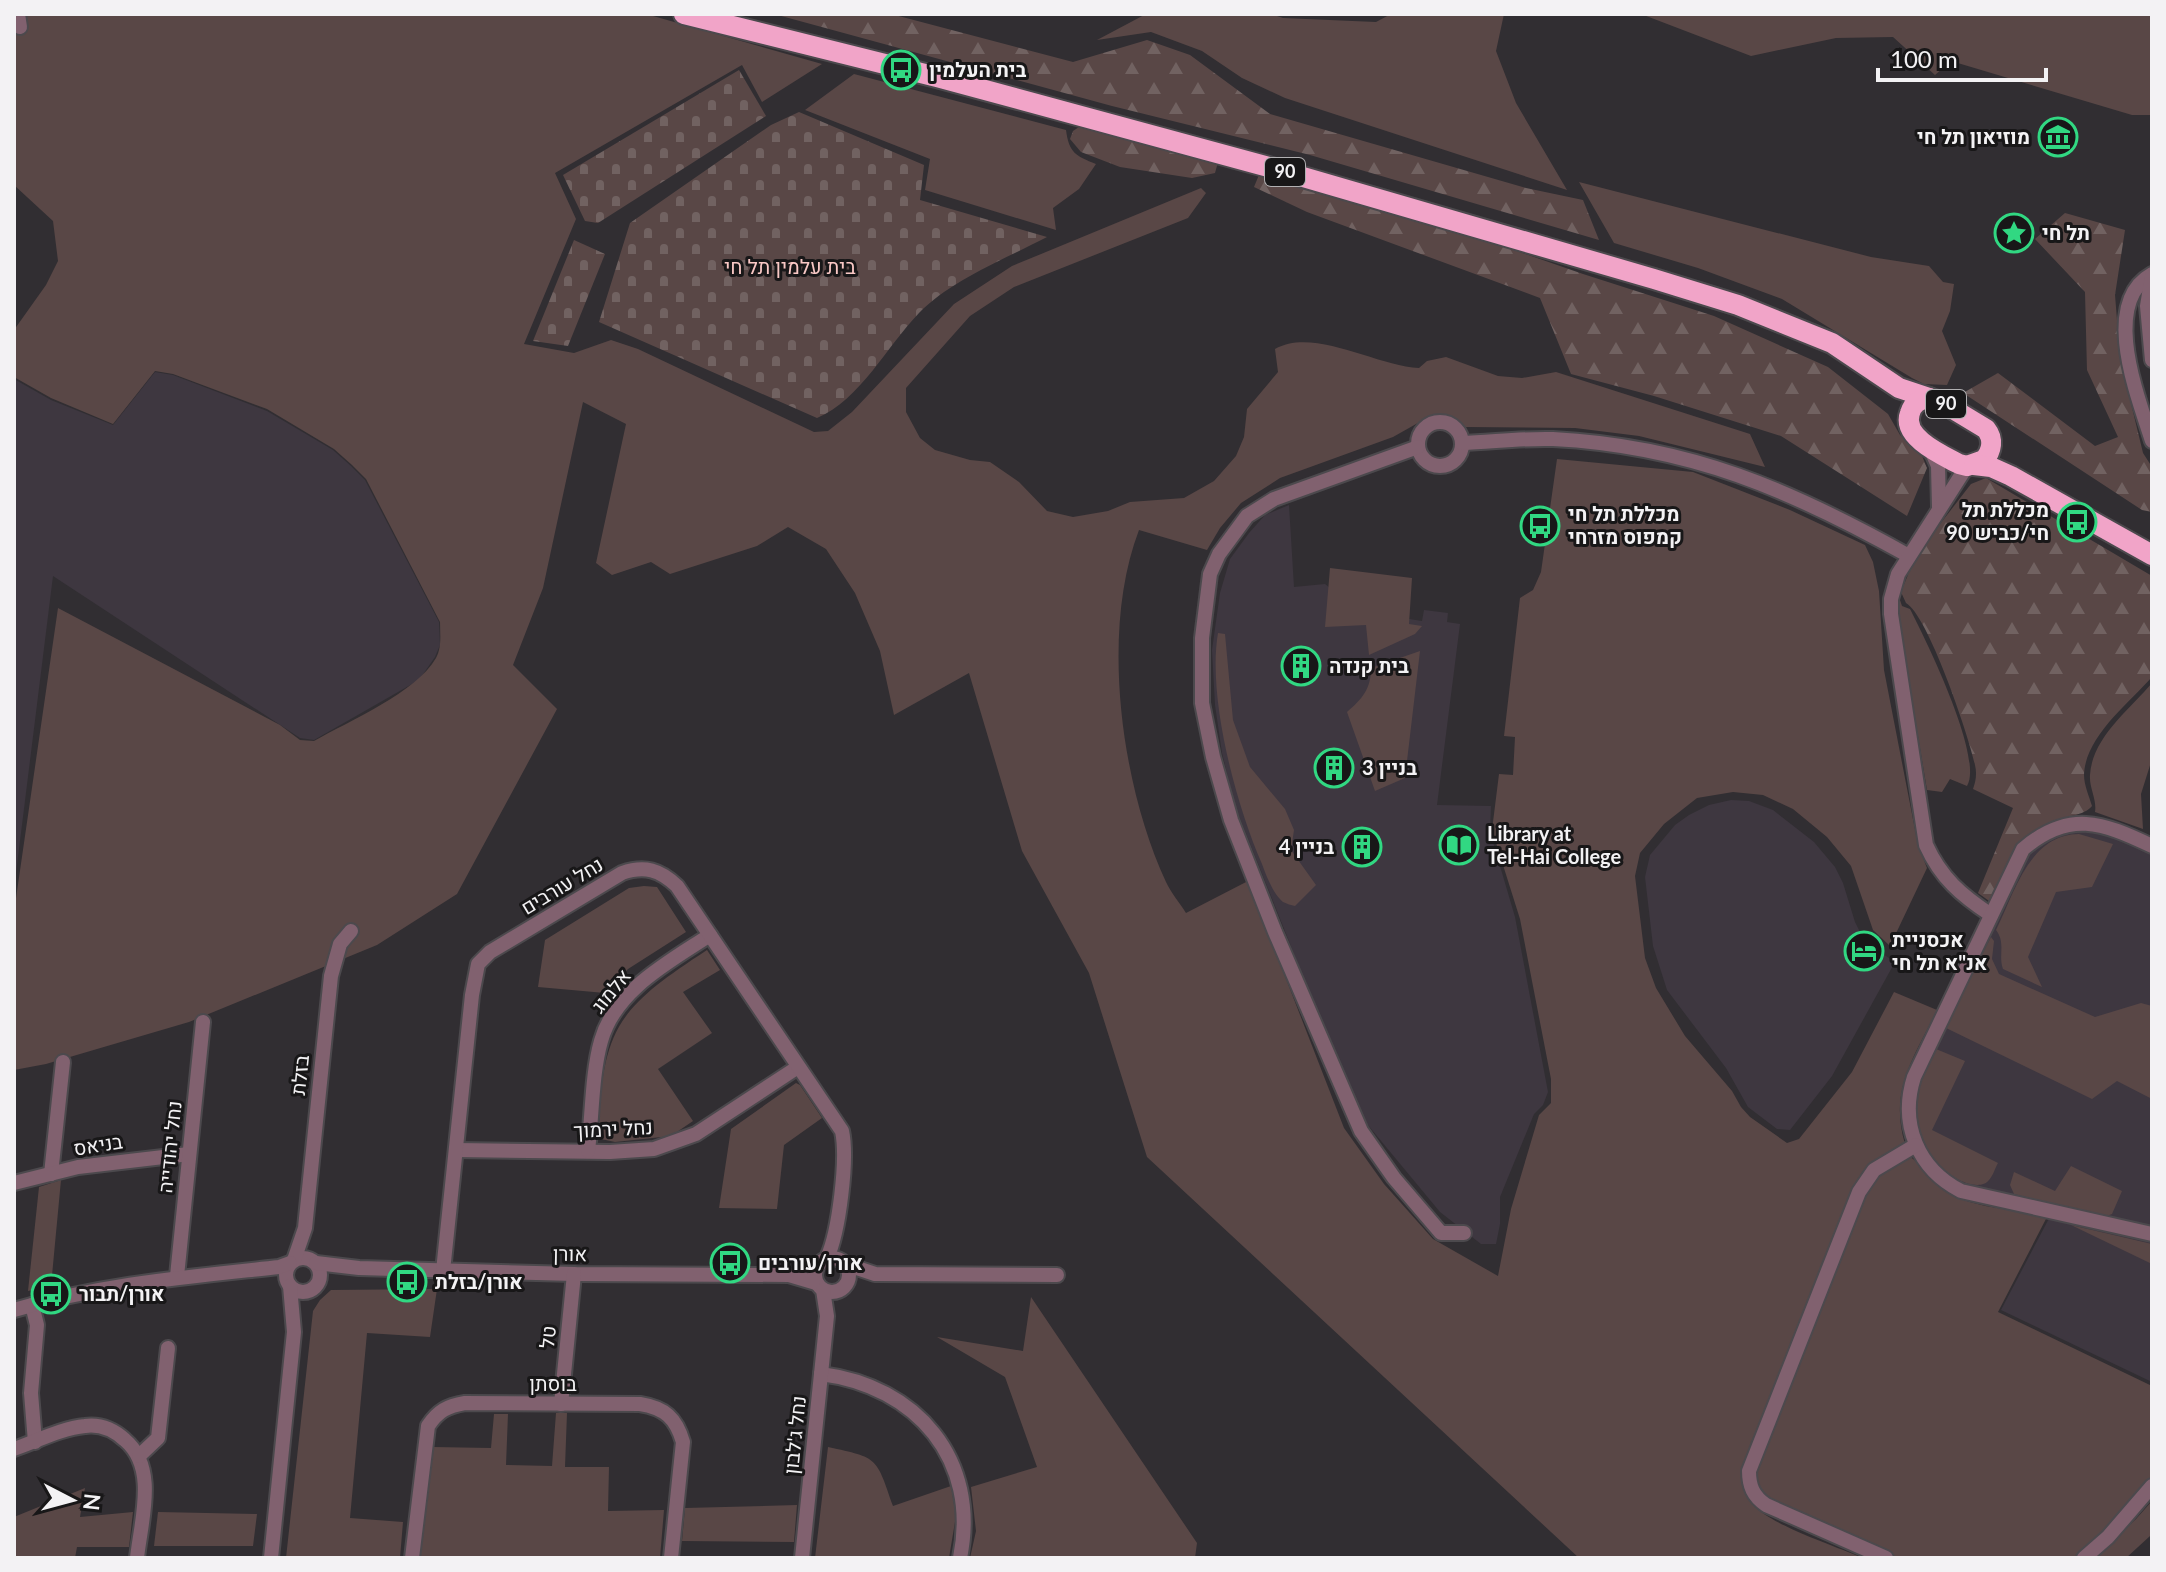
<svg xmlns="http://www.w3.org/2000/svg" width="2166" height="1572" viewBox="0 0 2166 1572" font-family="Lato,Heebo,sans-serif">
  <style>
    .built { fill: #3e3740 }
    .green { fill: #594746 }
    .forest { fill: url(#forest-firs) }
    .cemetery { fill: url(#cemetery-stones) }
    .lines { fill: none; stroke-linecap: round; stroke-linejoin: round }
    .minor-casing { stroke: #4c494d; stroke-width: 18 }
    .highway-casing { stroke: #4c494d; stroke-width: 24 }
    .minor { stroke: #81616f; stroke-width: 14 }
    .highway { stroke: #f1a4c8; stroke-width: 20 }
    .labels { text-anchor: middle; stroke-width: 6; stroke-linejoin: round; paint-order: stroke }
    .shield { fill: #181718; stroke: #b1b0b2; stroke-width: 2 }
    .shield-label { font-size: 18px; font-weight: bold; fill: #f3f2f4 }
    .poi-label { font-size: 20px; font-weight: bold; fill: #f3f2f4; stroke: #181718; text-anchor: start }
    .park-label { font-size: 20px; fill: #f9c8c5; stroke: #181718 }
    .street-label { font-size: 20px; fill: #f3f2f4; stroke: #181718 }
  </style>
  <defs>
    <pattern id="forest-firs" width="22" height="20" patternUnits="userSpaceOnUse" patternTransform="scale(2)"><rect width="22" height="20" fill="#594746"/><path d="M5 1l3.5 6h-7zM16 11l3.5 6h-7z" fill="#716261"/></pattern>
    <pattern id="cemetery-stones" width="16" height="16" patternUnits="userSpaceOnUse" patternTransform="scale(2)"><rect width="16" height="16" fill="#594746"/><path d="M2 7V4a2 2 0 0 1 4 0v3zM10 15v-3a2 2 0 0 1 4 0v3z" fill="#716261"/></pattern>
  </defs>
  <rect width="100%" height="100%" fill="#312e32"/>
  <!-- built -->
  <g class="built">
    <path d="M155,372l18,3 94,36 66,39 18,16 14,14 74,142 1,23 -5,12 -16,23 -105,60 -14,-2 -247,-162 -39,313v-510l37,21 62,25z"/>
    <path d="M1289,505l5,82 31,-3 34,27 63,10 2,-11 24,3 -1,9 13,2 -23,181 54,1 -1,26 25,85 33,175 -5,13 -9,9 -34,83v27l-4,20h-15l-41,-32 -73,-88 -43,-95 -89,-223 -13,-53 -7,-48 -3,-55 8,-57 10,-34 19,-26 16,-18z"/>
    <path d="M1731,800l18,1 24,9 41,32 21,25 8,16 12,39 10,20 30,20 -63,114 -42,54 -13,-1 -29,-22 -22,-39 -59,-78 -14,-44 -8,-69 5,-22 25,-30 14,-10 20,-10z"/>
    <path d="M2085,827l67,24v531l-151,-72 54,-103 -92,-21 -24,-14 -22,-36 -4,-43 108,-233 17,-18z"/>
  </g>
  <!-- green -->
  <g class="green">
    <path d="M14,14h632l176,50 -60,38 -20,-37 -187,108 21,46 -52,125 50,9 37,-13 27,9 176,83 14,-1 24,-19 102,-108 58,-38 189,-78 5,5 -18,25 -174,69 -44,29 -64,72v24l14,26 15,12 35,10 20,2 29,20 28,29 26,6 35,-6 22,-9 54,-4 30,-17 22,-25 8,-19 3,-28 31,-37 -3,-23c39,-22 101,17 144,19l8,-7 19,-4 52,19 24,2 34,-6 194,62 15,33 -126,-31 -64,-8 -109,-1 -41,-8 -32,18 -113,41 -39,25 -21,25 -13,22 -68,-20c-39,101 -18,255 27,352 5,11 14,21 20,31l62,-32 96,247 40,56 49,55 65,37 13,-67 28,-94 12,-12v-24l-31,-160 -28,-89 7,-56 14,1 2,-38 -11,-1 16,-138 13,-8 8,-18 16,-113 136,13 97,38 75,35 8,17 6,29 5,79 34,175 9,23 -37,78 -17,-16 -22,-64 -24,-29 -34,-28 -30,-14 -30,-3 -36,6 -33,26 -24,29 -5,23 10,82 11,30 29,48 47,55 9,16 9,10 37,26 12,-4 53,-67 42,-80 43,18c-23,48 -48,79 -32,134l-42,27 -119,292c0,16 0,29 10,42 14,19 86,43 109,53h-284l-432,-401 -58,-184 -67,-122 -53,-178 -75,42 -14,-64 -25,-58 -29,-44 -38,-22 -31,19 -87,28 -19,-12 -39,13 -16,-12 30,-139 -43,-22 -40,186 -30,77 44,44 -100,185 -80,51 -188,77 -143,42 -32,6v-158l44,-304 222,117 20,15 14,1c35,-20 103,-49 122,-83 6,-11 4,-24 4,-36l-74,-143 -14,-14 -18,-16 -67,-40 -94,-35 -18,-3 -42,53 -62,-26 -37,-21v-47l32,-45 12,-24 -5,-40 -39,-36z"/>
    <path d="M1146,14h125l12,4 93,4 15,-8h113l-8,37 20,52 51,87 -282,-92 -43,-20 -40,-27 -51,-19 -54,8z"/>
    <path d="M1641,14h511v101h-20l-181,-54 -16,14 -42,-38 -57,1 -85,18z"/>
    <path d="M854,74l212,56c3,23 10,26 30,34l-17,25 -26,19 3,22 -131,-40 5,-31 -125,-49z"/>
    <path d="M1579,182l292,75 58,9 14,16 11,2 -4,27 -8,20 14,34 -9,20 -23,-1 -12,-6 -130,-79 -84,-31 -84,-25z"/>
    <path d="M1330,568l82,10 -3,46 13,2 -7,8 -46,21 -3,-30 -41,2z"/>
    <path d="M1899,597l3,9 8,3c16,31 74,149 57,177l-17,-7 -8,13 -15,-2 -29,-174z"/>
    <path d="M1218,633l7,1 8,86 17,47 35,42 9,21 -3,20 25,35 -21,21c-4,-1 -8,-2 -12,-4 -10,-8 -17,-27 -21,-38 -26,-59 -55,-167 -44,-231z"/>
    <path d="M1420,651l-15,127 -30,13 -28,-79c15,-13 24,-23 24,-44z"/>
    <path d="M2152,683v76l-11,35 2,35 -48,-17c2,-13 -6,-24 -5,-37 2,-37 39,-65 62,-92z"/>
    <path d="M2079,834l34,10 -21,43 -36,5 -28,65 14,30 -39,-18c-5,-14 3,-26 -7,-39 19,-38 33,-95 83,-96z"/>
    <path d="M644,886l13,1 29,45 -58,37 -23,24 -67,-6 7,-47 84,-52z"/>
    <path d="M1991,937l3,4 -2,18 7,15 96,43 46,-14 11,3v93l-35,-18 -25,18 -148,-72z"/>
    <path d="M707,950l13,20 -37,22 29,41 -54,36 35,52 -22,15 -56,6 -14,-3 -2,-5c2,-107 21,-127 108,-184z"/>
    <path d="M1936,1049l29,12 -33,69 66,33c-3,5 -5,13 -9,17 -5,7 -16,5 -23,3 -32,-11 -56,-54 -50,-87 3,-16 13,-32 20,-47z"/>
    <path d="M796,1083l4,2 22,33 -38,27 -7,64 -58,-1 12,-79z"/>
    <path d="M1905,1154c16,7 23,25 37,35 29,20 71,20 106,26l-50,97 154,74v94l-26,32 -49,46h-180l-18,-6 -120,-56 -7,-25 116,-289z"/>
    <path d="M2071,1166l51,25 -10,23 -8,3 -90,-23 -4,-9 4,-13 41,19z"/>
    <path d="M61,1180l-10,106 -23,5 11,-104z"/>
    <path d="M2071,1225l81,19v20z"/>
    <path d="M437,1289l-7,48 -63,-4 -17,185 53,4 -3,36h-114l27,-247 7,-11 11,-10z"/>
    <path d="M1031,1297l166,246 -2,15h-225l6,-27 -5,-44 66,-20 -32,-90 -68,-40 86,14z"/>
    <path d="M556,1413h11l-2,54h44l-1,44 56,-1 -4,48h-240l13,-111 58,1 3,-34h14l-2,51 46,1z"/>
    <path d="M828,1447c51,11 48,10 65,59l58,-20 5,30 -7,42h-134z"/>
    <path d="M85,1488l-5,29 53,-5 -4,35h-52l-2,11h-61v-41z"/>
    <path d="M2152,1501l-2,35 -24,22h-32l42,-39z"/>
    <path d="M797,1505l-3,37 -112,-1 3,-33z"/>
    <path d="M158,1512l99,2 -4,32h-99z"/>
  </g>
  <!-- forest -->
  <g class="forest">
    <path d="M774,14h117l182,48 74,-22 43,15 80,59 256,74 57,12 16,40 -289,-85 -198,-49z"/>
    <path d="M1079,127l139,35 -3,11 -23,5 -72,-11 -39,-15 -11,-13 3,-8z"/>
    <path d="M1261,170l167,50 155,54 131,42 114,51 60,47 12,21 20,16 7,17 -20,48 -126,-80 -127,-40 -83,-22 -31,-76 -233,-86 -53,-25z"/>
    <path d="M2065,213l60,17 -10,65 5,63 23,95 9,14v45l-10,-2 -179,-117 35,-20 97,73 23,-9 -31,-67 -2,-78 -50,-53z"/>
    <path d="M1986,478l166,98v101c-24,27 -67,60 -68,98 0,10 5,21 8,31 -8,10 -27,10 -39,15 -41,19 -44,44 -61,82l-14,-10 35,-85 -40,-19c3,-8 4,-16 2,-24 -6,-29 -47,-150 -69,-162l-5,-11 15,-37 55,-71z"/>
  </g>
  <!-- cemetery -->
  <g class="cemetery">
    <path d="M739,70l27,46 -168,107 -13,-2 -22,-46z"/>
    <path d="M799,112l125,53 -4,35 127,37c-40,21 -96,43 -128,76 -32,33 -59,87 -102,105l-218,-96 31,-99 141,-98z"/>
    <path d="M574,240l31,14 -37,92 -35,-5z"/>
  </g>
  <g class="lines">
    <!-- minor casing -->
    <g class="minor-casing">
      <g id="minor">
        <path d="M18,14l2,13"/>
        <path d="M2152,274c-52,29 -14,123 0,167"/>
        <path d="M2152,276l-5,30 5,54"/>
        <circle cx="1440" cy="444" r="22"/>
        <path d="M1462,443c30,-1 61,-5 91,-4 137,7 238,51 356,117"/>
        <path d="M1929,446l9,20 1,41"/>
        <path d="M1418,447l-144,52 -27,17 -28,38 -9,20 -8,64v65l11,54 18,63 44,112 86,199 33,47 47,55h23"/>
        <path d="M1967,466l-69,108 -7,25v15l35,231c15,33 35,50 65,70"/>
        <path d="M2152,846c-50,-24 -83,-36 -129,3l-109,228c-15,47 4,92 47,114l191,43"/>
        <path d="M456,1150l154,2 44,-3 42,-15 102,-67"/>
        <path d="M588,1151c4,-33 4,-79 13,-110 14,-51 68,-79 109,-106"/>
        <path d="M51,1174l12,-112"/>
        <path d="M14,1183l64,-16 111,-13"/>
        <circle cx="303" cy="1275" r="17"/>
        <circle cx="832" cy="1275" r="17"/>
        <path d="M294,1260l11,-32 26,-252 9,-32 11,-13"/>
        <path d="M316,1263l43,5 215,6 215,1 27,8"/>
        <path d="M845,1264l30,10 182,1"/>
        <path d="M443,1271l29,-276 6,-31 12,-12 132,-79c23,-8 38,-3 55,13l165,245c6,28 -3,101 -15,127"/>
        <path d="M177,1276l26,-254"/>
        <path d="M32,1305l5,20 -6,68 4,49"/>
        <path d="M14,1310c88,-26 174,-33 265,-43l11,-4"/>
        <path d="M821,1374c96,12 159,86 139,184"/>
        <path d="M561,1404l13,-130"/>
        <path d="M14,1449c23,-8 48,-21 71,-23 15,-2 29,4 40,14 33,28 16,80 12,118"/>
        <path d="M139,1456l19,-18 10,-90"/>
        <path d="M271,1558l23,-226 -4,-46"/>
        <path d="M412,1558l16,-132c10,-15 19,-20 37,-23l175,1c25,4 36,14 43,38l-12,116"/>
        <path d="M802,1558l25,-242 -4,-26"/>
        <path d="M1886,1558l-120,-53c-13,-9 -17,-19 -17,-34l110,-279 15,-22 42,-25"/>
        <path d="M2084,1558l24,-21 44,-51"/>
      </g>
    </g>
    <!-- highway casing -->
    <g class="highway-casing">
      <g id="highway">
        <path d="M684,14l253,63 328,89 389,113 84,26 94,38 67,45 30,10"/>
        <path d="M1929,398l14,5 43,26c8,10 6,22 -2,31l-17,6 -8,-2c-17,-9 -58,-27 -49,-51 3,-10 9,-13 19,-15z"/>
        <path d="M1974,465l17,2 20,9 141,79"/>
      </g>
    </g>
    <!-- minor -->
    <use href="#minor" class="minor"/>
    <!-- highway -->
    <use href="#highway" class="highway"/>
  </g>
  <!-- icons -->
  <defs>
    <g id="bus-ring" transform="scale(2)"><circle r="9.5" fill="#181718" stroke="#31d882" stroke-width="1.5"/><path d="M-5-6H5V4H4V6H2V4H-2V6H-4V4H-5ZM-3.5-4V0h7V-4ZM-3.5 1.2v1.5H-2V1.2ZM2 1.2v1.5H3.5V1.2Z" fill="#31d882"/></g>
    <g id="museum-ring" transform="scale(2)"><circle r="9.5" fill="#181718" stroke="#31d882" stroke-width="1.5"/><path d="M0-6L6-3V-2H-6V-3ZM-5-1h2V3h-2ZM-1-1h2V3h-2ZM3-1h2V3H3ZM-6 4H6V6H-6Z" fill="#31d882"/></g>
    <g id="sight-ring" transform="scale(2)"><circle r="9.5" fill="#181718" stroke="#31d882" stroke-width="1.5"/><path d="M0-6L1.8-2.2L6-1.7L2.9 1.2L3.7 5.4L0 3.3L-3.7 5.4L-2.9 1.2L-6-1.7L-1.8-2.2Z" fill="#31d882"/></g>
    <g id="building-ring" transform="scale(2)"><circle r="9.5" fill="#181718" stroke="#31d882" stroke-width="1.5"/><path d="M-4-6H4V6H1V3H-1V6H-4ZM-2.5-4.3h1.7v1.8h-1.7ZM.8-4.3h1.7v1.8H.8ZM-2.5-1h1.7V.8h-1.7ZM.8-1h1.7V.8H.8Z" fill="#31d882"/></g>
    <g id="library-ring" transform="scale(2)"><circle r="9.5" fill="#181718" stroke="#31d882" stroke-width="1.5"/><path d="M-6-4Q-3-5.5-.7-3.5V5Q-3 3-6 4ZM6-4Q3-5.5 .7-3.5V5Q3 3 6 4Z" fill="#31d882"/></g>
    <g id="hotel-ring" transform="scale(2)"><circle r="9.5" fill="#181718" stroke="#31d882" stroke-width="1.5"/><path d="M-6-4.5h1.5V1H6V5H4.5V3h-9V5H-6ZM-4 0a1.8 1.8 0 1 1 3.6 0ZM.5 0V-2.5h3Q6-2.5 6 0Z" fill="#31d882"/></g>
  </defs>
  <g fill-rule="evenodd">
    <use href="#bus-ring" x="901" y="70"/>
    <use href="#museum-ring" x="2058" y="137"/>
    <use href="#sight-ring" x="2014" y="233"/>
    <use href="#bus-ring" x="2077" y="522"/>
    <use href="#bus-ring" x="1540" y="526"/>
    <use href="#building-ring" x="1301" y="666"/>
    <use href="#building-ring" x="1334" y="768"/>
    <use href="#library-ring" x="1459" y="845"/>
    <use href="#building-ring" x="1362" y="847"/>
    <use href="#hotel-ring" x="1864" y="951"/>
    <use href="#bus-ring" x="730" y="1263"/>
    <use href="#bus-ring" x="407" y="1282"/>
    <use href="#bus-ring" x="51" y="1294"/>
  </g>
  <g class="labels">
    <!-- shield labels -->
    <g class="shield">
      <rect x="1265" y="158" width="40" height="28" rx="6"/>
      <rect x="1926" y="390" width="40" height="28" rx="6"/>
    </g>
    <g class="shield-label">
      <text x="1285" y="178">90</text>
      <text x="1946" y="410">90</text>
    </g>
    <!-- poi labels -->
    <g class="poi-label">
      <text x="929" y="77">בית העלמין</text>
      <text x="2030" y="144" text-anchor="end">מוזיאון תל חי</text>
      <text x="2042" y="240">תל חי</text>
      <text x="2049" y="517" text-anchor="end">מכללת תל<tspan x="2049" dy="23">חי/כביש 90</tspan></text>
      <text x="1568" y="521">מכללת תל חי<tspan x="1568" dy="23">קמפוס מזרחי</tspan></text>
      <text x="1329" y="673">בית קנדה</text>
      <text x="1362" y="775">בניין 3</text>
      <text x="1487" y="841">Library at<tspan x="1487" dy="23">Tel-Hai College</tspan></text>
      <text x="1334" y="854" text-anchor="end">בניין 4</text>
      <text x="1892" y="947">אכסניית<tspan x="1892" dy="23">אנ"א תל חי</tspan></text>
      <text x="758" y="1270">אורן/עורבים</text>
      <text x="435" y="1289">אורן/בזלת</text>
      <text x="79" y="1301">אורן/תבור</text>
    </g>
    <!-- park labels -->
    <g class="park-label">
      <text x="790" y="274">בית עלמין תל חי</text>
    </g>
    <!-- street labels -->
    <g class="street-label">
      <text transform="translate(562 886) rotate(-31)" y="7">נחל עורבים</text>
      <text transform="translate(611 991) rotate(-51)" y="7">אלמוג</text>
      <text transform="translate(300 1075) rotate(-84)" y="7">בזלת</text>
      <text transform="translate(613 1129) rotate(-3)" y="7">נחל ירמוך</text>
      <text transform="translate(98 1145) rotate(-9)" y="7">בניאס</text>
      <text transform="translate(170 1147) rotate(-84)" y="7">נחל יהודייה</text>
      <text transform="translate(570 1254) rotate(1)" y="7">אורן</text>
      <text transform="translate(548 1337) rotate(-84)" y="7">טל</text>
      <text x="553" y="1391">בוסתן</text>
      <text transform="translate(795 1435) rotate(-84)" y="7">נחל ג'לבון</text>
    </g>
  </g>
  <!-- border -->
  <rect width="2166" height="1572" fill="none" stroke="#f3f2f4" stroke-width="32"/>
  <!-- north arrow -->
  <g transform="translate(72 1500) rotate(96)" stroke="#181718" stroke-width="6" paint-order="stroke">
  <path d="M0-6L14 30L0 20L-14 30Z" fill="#f3f2f4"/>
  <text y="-12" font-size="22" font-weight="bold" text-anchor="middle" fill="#f3f2f4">N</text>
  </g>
  <!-- scale -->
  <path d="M1878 68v12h168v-12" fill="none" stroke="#f3f2f4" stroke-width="4"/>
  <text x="1890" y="68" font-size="24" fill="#f3f2f4" stroke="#181718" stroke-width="6" paint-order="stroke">100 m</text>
</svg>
